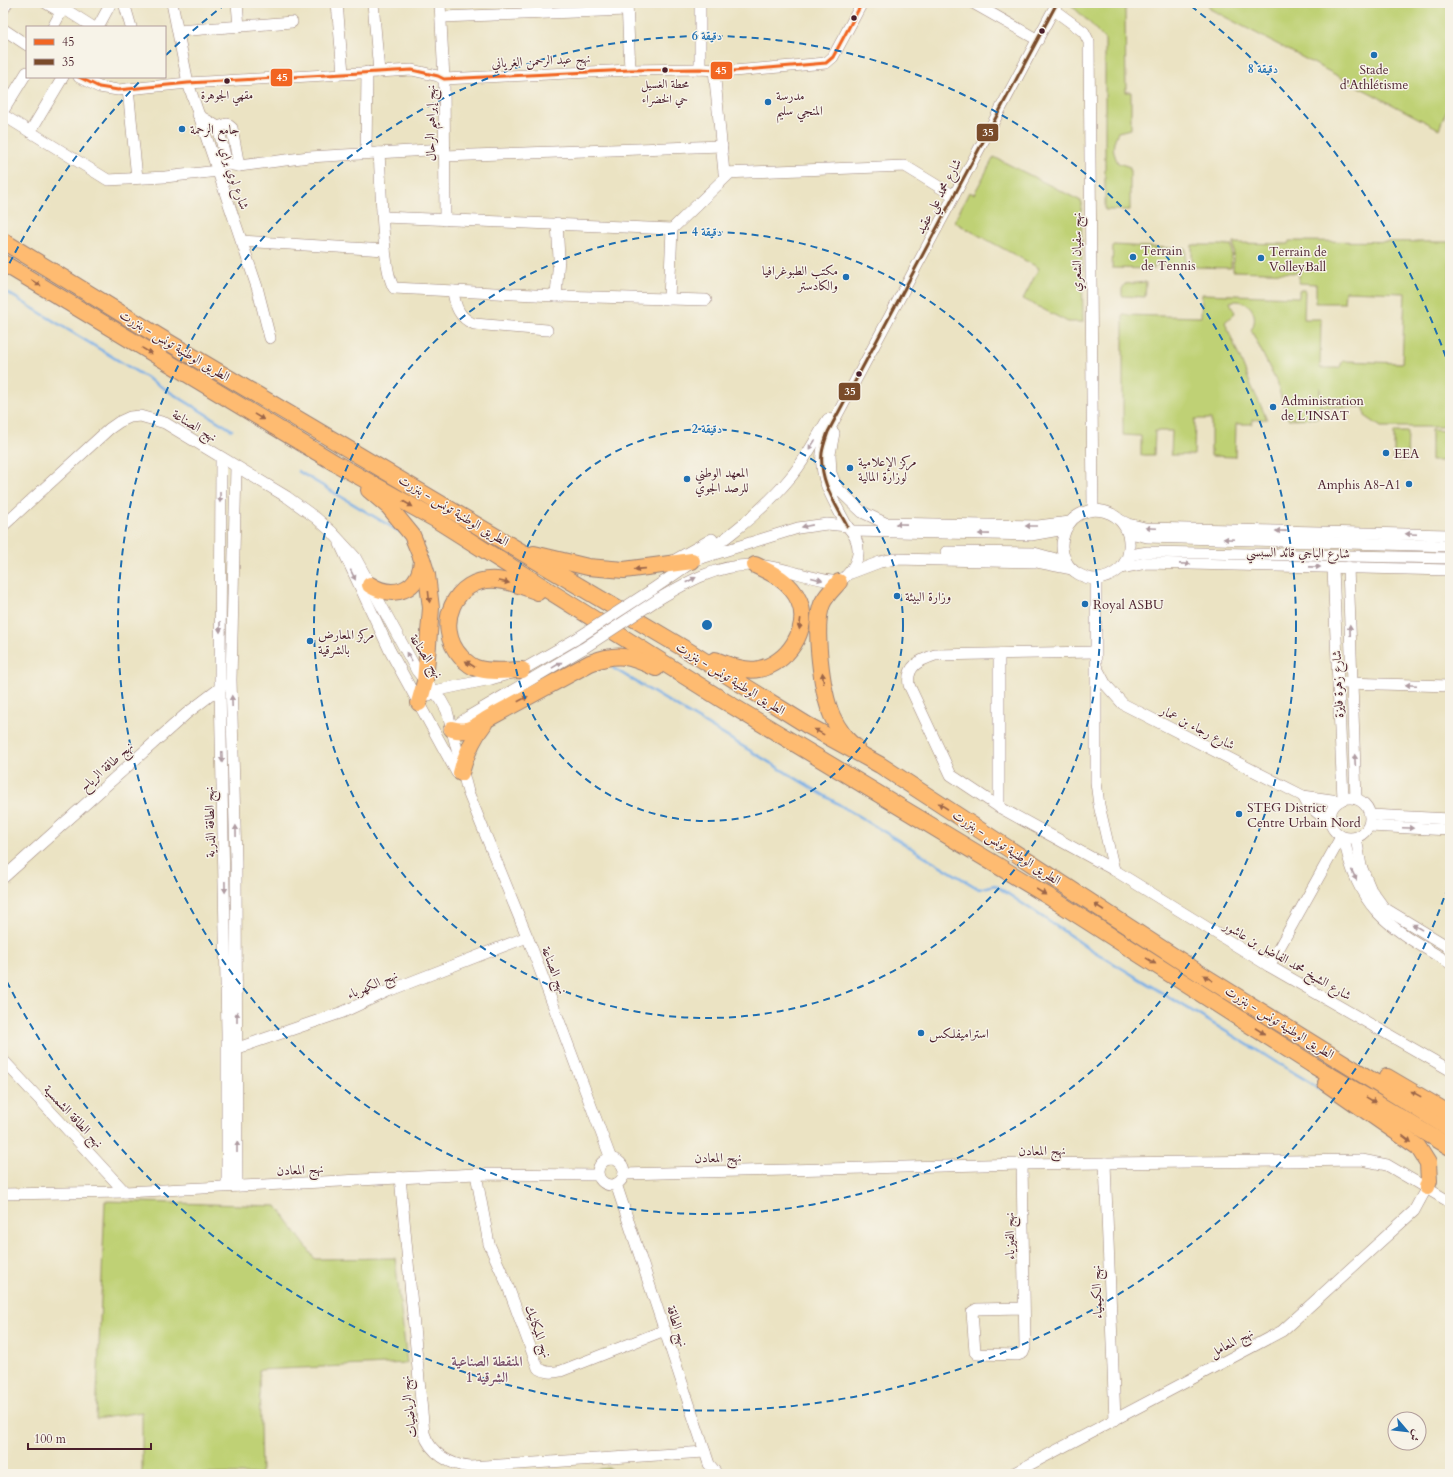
<svg xmlns="http://www.w3.org/2000/svg" width="1453" height="1477" viewBox="0 0 1453 1477" font-family="Cardo,Amiri,serif">
  <style>
    .green { fill: #bfd174; stroke: #847850 }
    .lines { fill: none; stroke-linecap: round; stroke-linejoin: round }
    .stream { stroke: #78afe7; stroke-width: 2.5 }
    .minor-casing { stroke: #9a8177; stroke-width: 12 }
    .highway-casing { stroke: #9a8177; stroke-width: 18 }
    .minor { stroke: #fff; stroke-width: 11 }
    .highway { stroke: #febb71; stroke-width: 16 }
    .minor-bridge-casing { stroke: #9a8177; stroke-width: 12; stroke-linecap: butt }
    .minor-bridge { stroke: #fff; stroke-width: 11 }
    .bus-1-casing { stroke: #f7f3e8; stroke-width: 6 }
    .bus-2-casing { stroke: #f7f3e8; stroke-width: 6 }
    .bus-1 { stroke: #f26522; stroke-width: 3 }
    .bus-2 { stroke: #7a4b2a; stroke-width: 3 }
    .oneway { fill: #9b654a }
    .oneway2 { fill: #ae9aa0 }
    .ring { fill: none; stroke: #1f6fb2; stroke-width: 2; stroke-dasharray: 7 5 }
    .bus-dot { fill: #4a1f2b; stroke: #f7f3e8; stroke-width: 1.5 }
    .poi-dot { fill: #1f6fb2; stroke: #f7f3e8; stroke-width: 1.5 }
    .labels { text-anchor: middle; stroke-width: 3; stroke-linejoin: round; paint-order: stroke }
    .bus-label { font-size: 12px; fill: #4a1f2b; stroke: #f7f3e8 }
    .street-label { font-size: 13px; fill: #4a1f2b; stroke: #f7f3e8 }
    .poi-label { font-size: 13px; fill: #4a1f2b; stroke: #f7f3e8; text-anchor: start }
    .neighbourhood-label { font-size: 14px; font-weight: bold; fill: #7b526b; stroke: #f7f3e8 }
    .centre { fill: #1f6fb2; stroke: #f7f3e8; stroke-width: 2 }
    .ring-label { font-size: 12px; text-anchor: middle; font-weight: bold; fill: #1f6fb2; stroke: #f7f3e8; stroke-width: 3; stroke-linejoin: round; paint-order: stroke }
    .line-badge { stroke: #f7f3e8; stroke-width: 1.5 }
    .badge-label { font-size: 11px; text-anchor: middle; font-weight: bold; fill: #fff }
  </style>
  <rect width="100%" height="100%" fill="#f7f3e8"/>
  <filter id="ink" filterUnits="userSpaceOnUse"><feTurbulence type="fractalNoise" baseFrequency=".025" numOctaves="2"/><feDisplacementMap in="SourceGraphic" scale="8" xChannelSelector="R" yChannelSelector="G"/><feConvolveMatrix kernelMatrix="1 2 1 2 8 2 1 2 1" color-interpolation-filters="sRGB"/></filter>
  <filter id="wash" filterUnits="userSpaceOnUse"><feTurbulence type="fractalNoise" baseFrequency=".012" numOctaves="4" result="noise"/><feDisplacementMap in="SourceGraphic" scale="16" xChannelSelector="R" yChannelSelector="G"/><feGaussianBlur stdDeviation="0.9" result="paint"/><feColorMatrix in="noise" values="0 0 0 0 0 0 0 0 0 0 0 0 0 0 0 0 0 1.4 0 .05"/><feComposite in="paint" operator="in"/></filter>
  <g filter="url(#wash)">
    <rect width="100%" height="100%" fill="#ebe3c3"/>
    <!-- green -->
    <g class="green">
      <path d="M1069,3h62v4l-6,1 1,84h5v37l-13,3c-6,12 -6,19 0,31l12,4v43h-25v-170l-13,-15z"/>
      <path d="M1208,3h242v99l-11,27 -229,-120z"/>
      <path d="M994,157l87,44 2,121h-15l-45,-23 16,-31 -85,-46 15,-30 5,2z"/>
      <path d="M1289,241l161,1v185h-69l-16,-11 -1,-9h-44v-20l-1,31 -31,1 -12,-38 -25,-51c10,-16 -3,-33 -21,-28l5,11 -10,9 25,61 17,36 -15,1v4h-16l-1,33 -24,-1v-37h-16l-1,36h-23l1,-24h-17l-1,24h-13v-19l-18,-1v-120l78,2 1,-23 97,3v-7h6l-1,29h17l-1,49h19l4,-7 59,2 3,-70 -60,-2 -1,12h-28v-19l-17,-1v-10l-66,-2 1,-28 54,1z"/>
      <path d="M1113,245l73,4 -1,17 -31,-1v4l-42,-1z"/>
      <path d="M1192,245h40l-1,23 -39,-1z"/>
      <path d="M1146,282l-1,15 -23,-1v-7l3,-5z"/>
      <path d="M1431,430l17,1 -1,30h-16z"/>
      <path d="M1394,432h14l-1,28h-13z"/>
      <path d="M105,1201l172,5 38,53 80,-1 12,105 -148,7 2,104h-119v-62l-46,7z"/>
      <path d="M610,1468v6h-59z"/>
    </g>
    <g class="lines">
      <!-- stream -->
      <g class="stream">
        <path d="M3,290l229,140"/>
        <path d="M298,471l102,61"/>
        <path d="M613,668l366,221 16,-4 95,64 234,142"/>
      </g>
    </g>
  </g>
  <g filter="url(#ink)">
    <g class="lines">
      <!-- minor casing -->
      <g class="minor-casing">
        <g id="minor">
          <path d="M46,3l15,9"/>
          <path d="M124,3l7,24"/>
          <path d="M172,3l16,80 69,204 13,51"/>
          <path d="M237,3l2,24"/>
          <path d="M337,3l6,70"/>
          <path d="M373,3l6,69"/>
          <path d="M440,3l4,76 1,141"/>
          <path d="M627,3l3,67"/>
          <path d="M973,3l65,37"/>
          <path d="M63,8l30,19"/>
          <path d="M3,10l4,-7"/>
          <path d="M1054,10l30,22 5,10 4,468"/>
          <path d="M441,17l186,-7"/>
          <path d="M53,27l13,-24"/>
          <path d="M98,27l13,-24"/>
          <path d="M3,29l24,16"/>
          <path d="M178,31l114,-9"/>
          <path d="M700,69v-66"/>
          <path d="M714,69l10,104 181,-7 49,30"/>
          <path d="M79,77l20,10 19,3 70,-7 224,-13 26,6 6,3 186,-9 70,-1 33,2 93,-8 7,-6 29,-54"/>
          <path d="M128,89l9,89"/>
          <path d="M3,111l24,-39"/>
          <path d="M3,115l105,65 57,-3 53,-6"/>
          <path d="M198,115l20,12 9,-3 5,4 7,38"/>
          <path d="M218,127l9,37"/>
          <path d="M30,132l33,-55"/>
          <path d="M366,153l1,-81"/>
          <path d="M379,153c2,26 3,118 15,135l162,8 150,4"/>
          <path d="M444,156l278,-10"/>
          <path d="M216,164h11l12,2 70,-9 136,-8"/>
          <path d="M383,217l289,12"/>
          <path d="M241,241l144,9"/>
          <path d="M453,291c2,15 6,27 21,33l73,6"/>
          <path d="M556,296l3,-38 -2,-35"/>
          <path d="M669,299l3,-70 58,-56"/>
          <path d="M834,433l-4,21 1,19 6,15 25,24 23,11 153,3 32,-4"/>
          <path d="M221,458l-1,229 7,345v154"/>
          <path d="M236,467l-5,213 5,181 1,325"/>
          <path d="M1120,520l8,4 17,4 305,7"/>
          <path d="M3,526l106,-97 10,-7 11,-5 10,-1 25,7 122,74 29,21 16,14 23,25 62,114 24,29 6,11 21,81 63,154 80,213"/>
          <path d="M847,526c-12,-23 -28,-46 -25,-73 1,-7 4,-15 6,-21l229,-429"/>
          <path d="M1126,528l8,6 13,3 303,9"/>
          <path d="M852,531l179,4 34,-6"/>
          <path d="M340,544l50,107 67,122"/>
          <path d="M946,552l88,1 22,6"/>
          <path d="M1127,559c15,-53 -54,-67 -64,-21 -2,8 -1,16 3,23 5,11 19,18 30,18 9,0 18,-5 25,-11 3,-4 5,-9 9,-12 5,-3 12,-3 18,-4l302,6"/>
          <path d="M673,561l39,-22"/>
          <path d="M1348,567l8,232"/>
          <path d="M1121,568l25,-5 304,7"/>
          <path d="M1333,568l10,231"/>
          <path d="M851,573l29,-11 15,-3 142,3 35,7"/>
          <path d="M1096,579v203l3,23 15,65"/>
          <path d="M650,591c48,-33 102,-67 140,-113 15,-17 26,-40 38,-59"/>
          <path d="M657,600c30,-18 61,-36 98,-35 28,1 56,15 84,17 20,-15 27,-36 8,-56l-20,-2 -29,4 -106,33"/>
          <path d="M1095,652l-160,3c-15,5 -29,11 -26,30l42,90 48,32 115,63 155,96 181,104"/>
          <path d="M1097,668l9,17 17,19 180,92 36,5"/>
          <path d="M1345,683l105,3"/>
          <path d="M429,695l5,-4 57,-12 31,-9 54,-31"/>
          <path d="M449,729h3l16,-12 116,-69"/>
          <path d="M1303,796l5,9 22,18"/>
          <circle cx="1350" cy="818" r="20"/>
          <path d="M999,807v-153"/>
          <path d="M1370,815l80,4"/>
          <path d="M1369,826l81,4"/>
          <path d="M1344,838c14,74 46,89 106,125"/>
          <path d="M1356,838l5,28 10,24 13,18 66,40"/>
          <path d="M3,878l183,-164 38,-29"/>
          <path d="M1269,966l72,-129"/>
          <path d="M232,1050l111,-38 45,-21 139,-54"/>
          <path d="M3,1060l122,132"/>
          <circle cx="611" cy="1172" r="13"/>
          <path d="M1105,1163l10,257"/>
          <path d="M1022,1164l3,184 -2,5 -5,2 -41,-1 -2,-2 -3,-40 5,-3 47,-1"/>
          <path d="M476,1174l13,70 18,40 31,84c8,5 14,5 23,3l104,-41"/>
          <path d="M624,1174l398,-10 340,-4 25,5 63,37"/>
          <path d="M400,1177l24,256c6,20 26,32 46,34l235,-15"/>
          <path d="M616,1184l93,280 8,10"/>
          <path d="M3,1194l122,-2 351,-18 122,1"/>
          <path d="M1012,1474l270,-143 132,-120 13,-24"/>
        </g>
      </g>
      <!-- highway casing -->
      <g class="highway-casing">
        <g id="highway">
          <path d="M3,241l160,98 527,313 117,73 73,40 324,211 246,153"/>
          <path d="M3,263l332,200 100,56 286,180 327,197 263,168 139,83"/>
          <path d="M369,490l20,17 23,28 10,24 5,16 4,33 -6,74 -6,21"/>
          <path d="M534,554l54,13 36,3 68,-9"/>
          <path d="M839,582c-6,7 -13,13 -17,22 -9,23 0,89 10,112 5,11 14,25 24,31"/>
          <path d="M370,585c24,15 50,5 52,-25"/>
          <path d="M715,660c13,5 30,12 44,9 28,-5 52,-40 40,-68 -8,-19 -27,-28 -44,-36"/>
          <path d="M522,670c-14,0 -32,3 -46,-2 -6,-2 -11,-7 -15,-11 -28,-30 -7,-81 36,-77 13,1 28,7 41,12"/>
          <path d="M452,729c15,5 24,-3 37,-11l101,-55c28,-11 40,-7 66,5"/>
          <path d="M461,773c5,-19 11,-34 23,-49"/>
          <path d="M1387,1077l63,37"/>
          <path d="M1326,1083l92,64 10,16 1,18 -2,6"/>
        </g>
      </g>
      <!-- minor -->
      <use href="#minor" class="minor"/>
      <!-- highway -->
      <use href="#highway" class="highway"/>
      <!-- minor-bridge casing -->
      <g class="minor-bridge-casing">
        <g id="minor-bridge">
          <path d="M576,639l74,-48"/>
          <path d="M584,648l73,-48"/>
        </g>
      </g>
      <!-- minor-bridge -->
      <use href="#minor-bridge" class="minor-bridge"/>
      <!-- bus-1 casing -->
      <g class="bus-1-casing">
        <path id="bus-1" d="M79,77l20,10 19,3 70,-7 224,-13 26,6 6,3 186,-9 70,-1 33,2 93,-8 7,-6 29,-54"/>
      </g>
      <!-- bus-2 casing -->
      <g class="bus-2-casing">
        <path id="bus-2" d="M847,526c-12,-23 -28,-46 -25,-73 1,-7 4,-15 6,-21l229,-429"/>
      </g>
      <!-- bus-1 -->
      <use href="#bus-1" class="bus-1"/>
      <!-- bus-2 -->
      <use href="#bus-2" class="bus-2"/>
    </g>
    <!-- one-way arrows -->
    <defs><path id="oneway-solid" d="M-6-.8H1V-3.2L6.5 0L1 3.2V.8H-6Z"/></defs>
    <g class="oneway">
      <use href="#oneway-solid" transform="translate(36 283) rotate(31)"/>
      <use href="#oneway-solid" transform="translate(147 351) rotate(31)"/>
      <use href="#oneway-solid" transform="translate(259 417) rotate(31)"/>
      <use href="#oneway-solid" transform="translate(408 504) rotate(30)"/>
      <use href="#oneway-solid" transform="translate(640 569) rotate(175)"/>
      <use href="#oneway-solid" transform="translate(504 582) rotate(12)"/>
      <use href="#oneway-solid" transform="translate(429 597) rotate(84)"/>
      <use href="#oneway-solid" transform="translate(800 624) rotate(97)"/>
      <use href="#oneway-solid" transform="translate(470 664) rotate(-147)"/>
      <use href="#oneway-solid" transform="translate(823 678) rotate(-96)"/>
      <use href="#oneway-solid" transform="translate(523 699) rotate(-28)"/>
      <use href="#oneway-solid" transform="translate(819 732) rotate(-151)"/>
      <use href="#oneway-solid" transform="translate(943 806) rotate(-147)"/>
      <use href="#oneway-solid" transform="translate(1041 892) rotate(32)"/>
      <use href="#oneway-solid" transform="translate(1099 907) rotate(-147)"/>
      <use href="#oneway-solid" transform="translate(1151 961) rotate(32)"/>
      <use href="#oneway-solid" transform="translate(1208 978) rotate(-148)"/>
      <use href="#oneway-solid" transform="translate(1260 1031) rotate(33)"/>
      <use href="#oneway-solid" transform="translate(1416 1094) rotate(-151)"/>
      <use href="#oneway-solid" transform="translate(1371 1100) rotate(31)"/>
      <use href="#oneway-solid" transform="translate(1407 1139) rotate(38)"/>
    </g>
    <g class="oneway2">
      <use href="#oneway-solid" transform="translate(812 445) rotate(123)"/>
      <use href="#oneway-solid" transform="translate(220 497) rotate(90)"/>
      <use href="#oneway-solid" transform="translate(901 524) rotate(-179)"/>
      <use href="#oneway-solid" transform="translate(807 526) rotate(169)"/>
      <use href="#oneway-solid" transform="translate(1031 526) rotate(-180)"/>
      <use href="#oneway-solid" transform="translate(1151 528) rotate(-178)"/>
      <use href="#oneway-solid" transform="translate(1281 531) rotate(-179)"/>
      <use href="#oneway-solid" transform="translate(984 534) rotate(-179)"/>
      <use href="#oneway-solid" transform="translate(1411 534) rotate(-178)"/>
      <use href="#oneway-solid" transform="translate(1229 539) rotate(-178)"/>
      <use href="#oneway-solid" transform="translate(1185 564) rotate(1)"/>
      <use href="#oneway-solid" transform="translate(1315 567) rotate(1)"/>
      <use href="#oneway-solid" transform="translate(353 575) rotate(64)"/>
      <use href="#oneway-solid" transform="translate(817 579) rotate(14)"/>
      <use href="#oneway-solid" transform="translate(691 580) rotate(-27)"/>
      <use href="#oneway-solid" transform="translate(220 627) rotate(90)"/>
      <use href="#oneway-solid" transform="translate(1350 630) rotate(-92)"/>
      <use href="#oneway-solid" transform="translate(409 657) rotate(-121)"/>
      <use href="#oneway-solid" transform="translate(557 665) rotate(-31)"/>
      <use href="#oneway-solid" transform="translate(1411 685) rotate(-178)"/>
      <use href="#oneway-solid" transform="translate(232 701) rotate(-92)"/>
      <use href="#oneway-solid" transform="translate(222 757) rotate(88)"/>
      <use href="#oneway-solid" transform="translate(1355 760) rotate(-93)"/>
      <use href="#oneway-solid" transform="translate(1408 828) rotate(3)"/>
      <use href="#oneway-solid" transform="translate(236 831) rotate(-91)"/>
      <use href="#oneway-solid" transform="translate(1354 875) rotate(65)"/>
      <use href="#oneway-solid" transform="translate(225 887) rotate(89)"/>
      <use href="#oneway-solid" transform="translate(1417 927) rotate(-149)"/>
      <use href="#oneway-solid" transform="translate(237 1017) rotate(-90)"/>
      <use href="#oneway-solid" transform="translate(237 1147) rotate(-90)"/>
    </g>
  </g>
  <!-- distance rings -->
  <g class="ring">
    <circle cx="707" cy="625" r="196"/>
    <circle cx="707" cy="625" r="393"/>
    <circle cx="707" cy="625" r="589"/>
    <path d="M1448 887A786 786 0 0 1 4 976M4 274A786 786 0 0 1 142 79M166 55A786 786 0 0 1 223 6M1191 6A786 786 0 0 1 1448 363"/>
  </g>
  <!-- markers -->
  <g class="bus-dot">
    <circle cx="854" cy="18" r="3.5"/>
    <circle cx="1042" cy="31" r="3.5"/>
    <circle cx="665" cy="70" r="3.5"/>
    <circle cx="227" cy="81" r="3.5"/>
    <circle cx="859" cy="374" r="3.5"/>
  </g>
  <g class="poi-dot">
    <circle cx="1374" cy="55" r="4"/>
    <circle cx="768" cy="102" r="4"/>
    <circle cx="182" cy="129" r="4"/>
    <circle cx="1133" cy="257" r="4"/>
    <circle cx="1261" cy="258" r="4"/>
    <circle cx="846" cy="277" r="4"/>
    <circle cx="1273" cy="407" r="4"/>
    <circle cx="1386" cy="453" r="4"/>
    <circle cx="850" cy="468" r="4"/>
    <circle cx="687" cy="479" r="4"/>
    <circle cx="1409" cy="484" r="4"/>
    <circle cx="897" cy="596" r="4"/>
    <circle cx="1085" cy="604" r="4"/>
    <circle cx="310" cy="641" r="4"/>
    <circle cx="1239" cy="814" r="4"/>
    <circle cx="921" cy="1033" r="4"/>
  </g>
  <g class="labels">
    <!-- bus labels -->
    <g class="bus-label">
      <text x="665" y="88">محطة الغسيل<tspan x="665" dy="15">حي الخضراء</tspan></text>
      <text x="227" y="99">مقهي الجوهرة</text>
    </g>
    <!-- street labels -->
    <g class="street-label">
      <text transform="translate(541 60) rotate(-3)" y="5">نهج عبد الرحمن الغرياني</text>
      <text transform="translate(430 123) rotate(-90)" y="5">نهج إبراهيم الرحال</text>
      <text transform="translate(235 178) rotate(71)" y="5">شارع لوي براي</text>
      <text transform="translate(938 196) rotate(-62)" y="5">شارع محمد علي عقيد</text>
      <text transform="translate(1076 252) rotate(-90)" y="5">نهج سفيان الشعري</text>
      <text transform="translate(175 345) rotate(31)" y="5">الطريق الوطنية تونس - بنزرت</text>
      <text transform="translate(195 425) rotate(31)" y="5">نهج الصناعة</text>
      <text transform="translate(454 510) rotate(31)" y="5">الطريق الوطنية تونس - بنزرت</text>
      <text transform="translate(1298 552) rotate(1)" y="5">شارع الباجي قائد السبسي</text>
      <text transform="translate(427 656) rotate(57)" y="5">نهج الصناعة</text>
      <text transform="translate(731 678) rotate(32)" y="5">الطريق الوطنية تونس - بنزرت</text>
      <text transform="translate(1337 684) rotate(-92)" y="5">شارع زهرة فايزة</text>
      <text transform="translate(1198 727) rotate(27)" y="5">شارع رجاء بن عمار</text>
      <text transform="translate(106 766) rotate(-42)" y="5">نهج طاقة الرياح</text>
      <text transform="translate(209 822) rotate(-91)" y="5">نهج الطاقة الذرية</text>
      <text transform="translate(1007 847) rotate(33)" y="5">الطريق الوطنية تونس - بنزرت</text>
      <text transform="translate(1288 960) rotate(30)" y="5">شارع الشيخ محمد الفاضل بن عاشور</text>
      <text transform="translate(555 970) rotate(69)" y="5">نهج الصناعة</text>
      <text transform="translate(372 984) rotate(-23)" y="5">نهج الكهرباء</text>
      <text transform="translate(1280 1022) rotate(32)" y="5">الطريق الوطنية تونس - بنزرت</text>
      <text transform="translate(74 1116) rotate(47)" y="5">نهج الطاقة الشمسية</text>
      <text transform="translate(1042 1150) rotate(-1)" y="5">نهج المعادن</text>
      <text transform="translate(718 1157) rotate(-1)" y="5">نهج المعادن</text>
      <text transform="translate(300 1169) rotate(-3)" y="5">نهج المعادن</text>
      <text transform="translate(1009 1236) rotate(-91)" y="5">نهج الفيزياء</text>
      <text transform="translate(1096 1292) rotate(-92)" y="5">نهج الكيمياء</text>
      <text transform="translate(678 1326) rotate(72)" y="5">نهج الطاقة</text>
      <text transform="translate(539 1331) rotate(70)" y="5">نهج الميكانيك</text>
      <text transform="translate(1231 1342) rotate(-28)" y="5">نهج المعامل</text>
      <text transform="translate(408 1407) rotate(-97)" y="5">نهج الرياضيات</text>
    </g>
    <!-- poi labels -->
    <g class="poi-label">
      <text x="1374" y="74" text-anchor="middle">Stade<tspan x="1374" dy="15">d'Athlétisme</tspan></text>
      <text x="776" y="100">مدرسة<tspan x="776" dy="15">المنجي سليم</tspan></text>
      <text x="190" y="134">جامع الرحمة</text>
      <text x="1141" y="255">Terrain<tspan x="1141" dy="15">de Tennis</tspan></text>
      <text x="1269" y="256">Terrain de<tspan x="1269" dy="15">VolleyBall</tspan></text>
      <text x="838" y="275" text-anchor="end">مكتب الطبوغرافيا<tspan x="838" dy="15">والكادستر</tspan></text>
      <text x="1281" y="405">Administration<tspan x="1281" dy="15">de L'INSAT</tspan></text>
      <text x="1394" y="458">EEA</text>
      <text x="858" y="466">مركز الإعلامية<tspan x="858" dy="15">لوزارة المالية</tspan></text>
      <text x="695" y="477">المعهد الوطني<tspan x="695" dy="15">للرصد الجوي</tspan></text>
      <text x="1401" y="489" text-anchor="end">Amphis A8-A1</text>
      <text x="905" y="601">وزارة البيئة</text>
      <text x="1093" y="609">Royal ASBU</text>
      <text x="318" y="639">مركز المعارض<tspan x="318" dy="15">بالشرقية</tspan></text>
      <text x="1247" y="812">STEG District<tspan x="1247" dy="15">Centre Urbain Nord</tspan></text>
      <text x="929" y="1038">استراميفلكس</text>
    </g>
    <!-- neighbourhood labels -->
    <g class="neighbourhood-label">
      <text x="487" y="1366">المنقطة الصناعية<tspan x="487" dy="16">الشرقية 1</tspan></text>
    </g>
  </g>
  <circle cx="707" cy="625" r="6" class="centre"/>
  <g class="ring-label">
    <text x="707" y="40">6 دقيقة</text>
    <text x="1263" y="73">8 دقيقة</text>
    <text x="707" y="236">4 دقيقة</text>
    <text x="707" y="433">2 دقيقة</text>
  </g>
  <g class="line-badge">
    <rect x="710" y="61" width="23" height="19" rx="4" fill="#f26522"/>
    <rect x="270" y="68" width="23" height="19" rx="4" fill="#f26522"/>
    <rect x="976" y="123" width="23" height="19" rx="4" fill="#7a4b2a"/>
    <rect x="838" y="382" width="23" height="19" rx="4" fill="#7a4b2a"/>
  </g>
  <g class="badge-label">
    <text x="721" y="74">45</text>
    <text x="282" y="81">45</text>
    <text x="988" y="136">35</text>
    <text x="850" y="395">35</text>
  </g>
  <!-- margin -->
  <rect width="1453" height="1477" fill="none" stroke="#f7f3e8" stroke-width="16"/>
  <!-- legend -->
  <rect x="26" y="26" width="140" height="52" fill="#f7f3e8" stroke="#b29e9c"/>
  <rect x="34" y="39" width="20" height="6" fill="#f26522" stroke="#b29e9c"/>
  <text x="62" y="46" font-size="12" fill="#4a1f2b">45</text>
  <rect x="34" y="59" width="20" height="6" fill="#7a4b2a" stroke="#b29e9c"/>
  <text x="62" y="66" font-size="12" fill="#4a1f2b">35</text>
  <!-- north arrow -->
  <g transform="translate(1407 1431) rotate(118)"><circle r="19" fill="#f7f3e8" stroke="#b29e9c"/>
  <path d="M0-3L7 15L0 10L-7 15Z" fill="#1f6fb2"/>
  <text y="-6" font-size="11" font-weight="bold" text-anchor="middle" fill="#4a1f2b">ش</text>
  </g>
  <!-- scale -->
  <path d="M28 1443v6h123v-6" fill="none" stroke="#4a1f2b" stroke-width="2"/>
  <text x="34" y="1443" font-size="12" fill="#4a1f2b" stroke="#f7f3e8" stroke-width="3" paint-order="stroke">100 m</text>
</svg>
